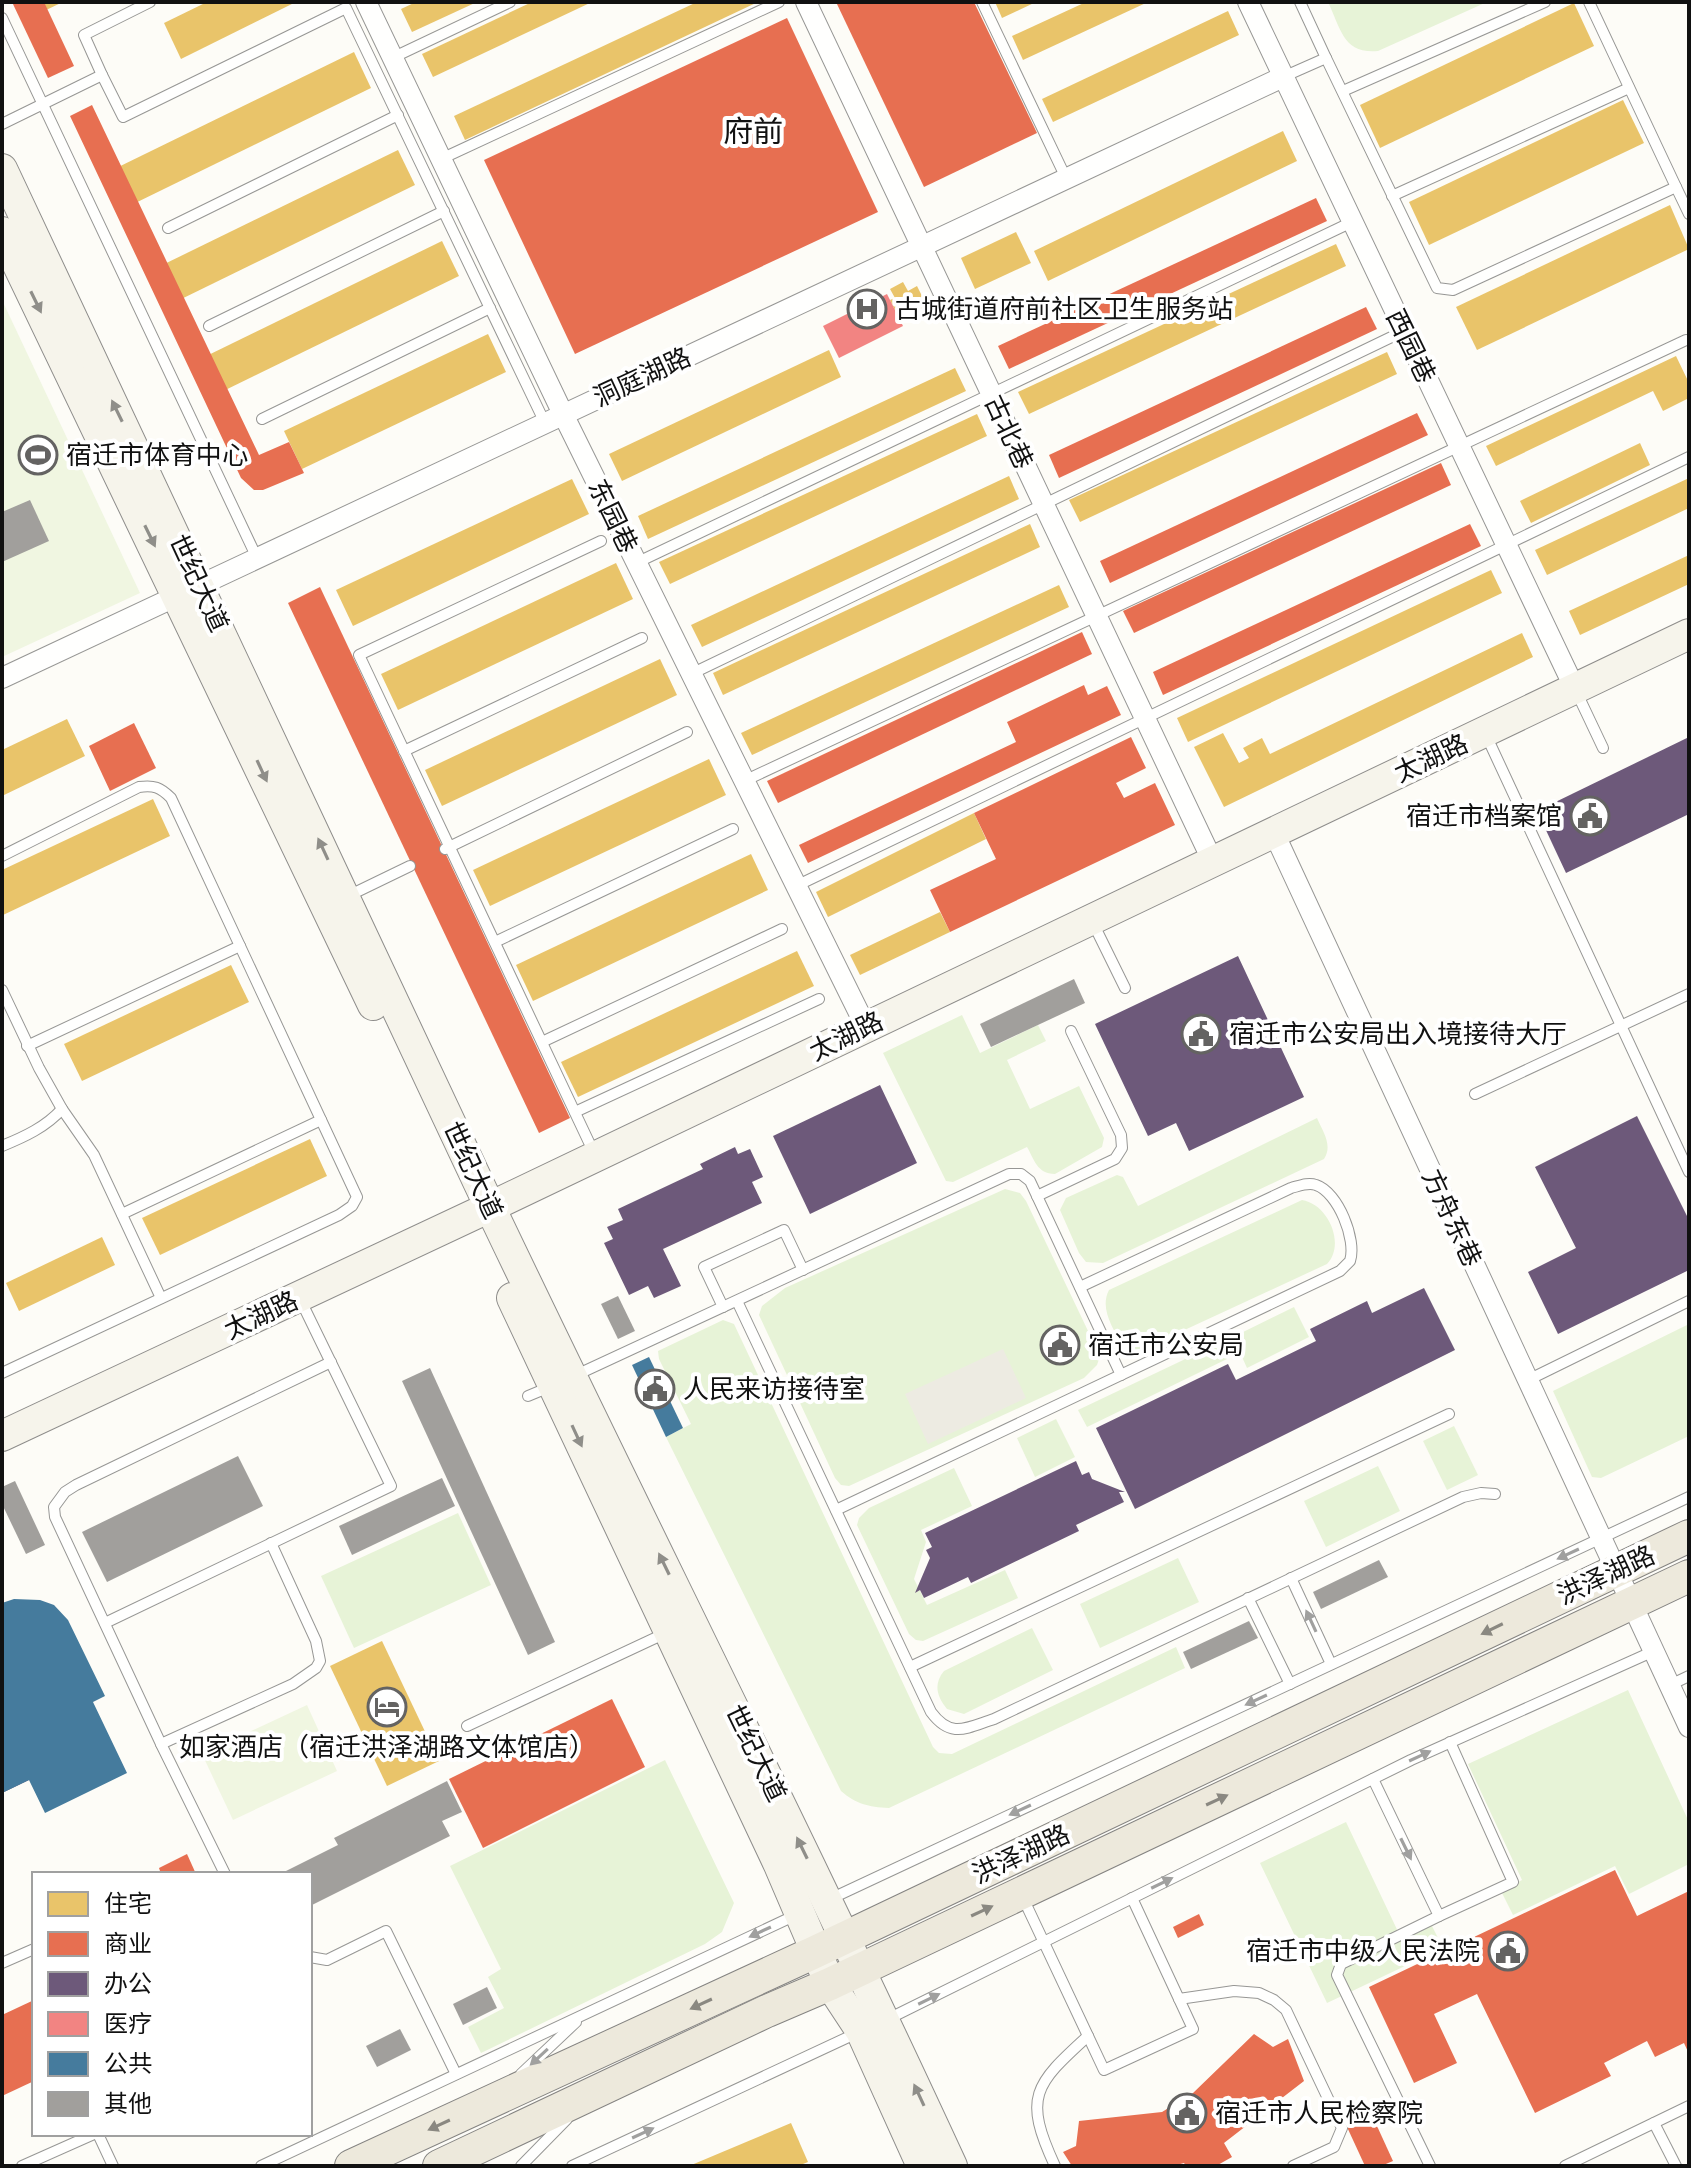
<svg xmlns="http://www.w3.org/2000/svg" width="1691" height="2168" viewBox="0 0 1691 2168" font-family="'Zilla Slab','Noto Sans SC',serif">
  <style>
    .green { fill: #e7f3d7 }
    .pitch { fill: #f0f6e1 }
    .plaza { fill: #edebe2 }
    .homes { fill: #e9c46a }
    .shops { fill: #e76f51 }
    .offices { fill: #6d597a }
    .health { fill: #f28482 }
    .public { fill: #457b9d }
    .building { fill: #a19f9c }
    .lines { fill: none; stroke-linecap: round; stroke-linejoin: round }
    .lane-casing { stroke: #979795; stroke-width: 12 }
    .street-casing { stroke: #979795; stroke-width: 22 }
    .secondary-casing { stroke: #8e8d8b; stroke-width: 32 }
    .primary-casing { stroke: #858482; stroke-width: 34 }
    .lane { stroke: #fffffe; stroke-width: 10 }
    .street { stroke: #fffffe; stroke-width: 20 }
    .secondary { stroke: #f6f4eb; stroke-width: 30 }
    .primary { stroke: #ede9dc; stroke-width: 32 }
    .oneway { fill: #8f8e89 }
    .oneway2 { fill: #a0a09f }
    .oneway3 { fill: #8a8881 }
    .labels { text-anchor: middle; stroke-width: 8; stroke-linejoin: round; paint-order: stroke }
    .poi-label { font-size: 26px; fill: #111; stroke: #fff; text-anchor: start }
    .street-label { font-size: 26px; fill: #111; stroke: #fff }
    .quarter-label { font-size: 30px; fill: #111; stroke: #fff }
  </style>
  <rect width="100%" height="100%" fill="#fdfcf7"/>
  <!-- green -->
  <g class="green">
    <path d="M1328,2h159l-109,49c-35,3 -37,-22 -50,-49z"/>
    <path d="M962,1015l18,38 58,-28 8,16 -39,19 23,49 49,-23 25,52 -2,9 -47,27c-18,0 -21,-15 -28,-27l-74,35 -7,-1 -63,-128z"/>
    <path d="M1317,1118c6,14 16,27 7,41l-221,104 -17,-1 -7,-9 -19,-43 6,-12 51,-23 6,2 15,29z"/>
    <path d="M1005,1189l15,4 6,8 74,155 -3,9 -13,13 -235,108 -8,-1 -6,-7 -76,-163 3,-9 23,-18z"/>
    <path d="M1302,1200c26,4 44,44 25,64l-190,88 -15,-6c-8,-17 -23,-37 -13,-56z"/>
    <path d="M1294,1307l15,30 -62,31 -14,-31z"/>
    <path d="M723,1320l11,4 199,423 6,6 13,1 224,-107 9,21 -296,140c-21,-1 -33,-4 -48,-17l-175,-354 25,-13 -32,-65 -1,-8z"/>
    <path d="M1689,1324v112l-88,42 -9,-1 -39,-86z"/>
    <path d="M1219,1343l8,16 -140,68 -9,-17z"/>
    <path d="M1056,1419l19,38 -40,20 -18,-39z"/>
    <path d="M1454,1426l24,49 -31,15 -24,-49z"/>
    <path d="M1378,1466l22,45 -74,36 -22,-46z"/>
    <path d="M954,1468l18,38 -51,24 5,12 -12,37 13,26 78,-35 13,28 -95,43 -7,-1 -7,-6 -52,-109 2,-7 10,-10z"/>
    <path d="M458,1513l33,72 -137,63 -33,-72z"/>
    <path d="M1178,1558l21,44 -99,46 -20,-44z"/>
    <path d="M1032,1628l21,42 -89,44 -17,-5c-10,-12 -14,-25 -3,-38z"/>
    <path d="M1628,1690l61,132v42l-60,30 -14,-28 -102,49 -12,-24 21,-11 -54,-116z"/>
    <path d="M665,1760l69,143 -12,29 -17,12 -224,109 -13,-26 36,-19 -16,-31 13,-8 -51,-103z"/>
    <path d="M1346,1822l56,118 30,-14 11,22 -116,55 -67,-140z"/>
  </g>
  <!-- pitch -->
  <g class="pitch">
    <path d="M2,300l138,293 -138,64z"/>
    <path d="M307,1705l30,66 -104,49 -31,-66z"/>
  </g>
  <!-- plaza -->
  <path class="plaza" d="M1003,1349l23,49 -98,46 -23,-50z"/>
  <!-- homes -->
  <g class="homes">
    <path d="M19,2h44l-36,17z"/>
    <path d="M207,2h89l-115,57 -17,-36z"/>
    <path d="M416,2h61l-65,30 -11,-23z"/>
    <path d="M532,2h60l-159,75 -11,-23z"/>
    <path d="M697,2h61l-293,138 -11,-24z"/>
    <path d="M995,2h41l-34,16z"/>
    <path d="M1086,2h62l-125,58 -11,-24z"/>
    <path d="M1574,3l20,43 -214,102 -20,-43z"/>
    <path d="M1228,11l11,24 -186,87 -11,-23z"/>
    <path d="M354,52l17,36 -250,122 -17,-36z"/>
    <path d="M1623,100l21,43 -215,102 -20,-43z"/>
    <path d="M1283,131l14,30 -249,120 -14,-30z"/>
    <path d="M398,150l17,35 -250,122 -17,-35z"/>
    <path d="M1670,205l19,44 -212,101 -21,-43z"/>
    <path d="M1016,232l15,31 -56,26 -14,-31z"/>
    <path d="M442,241l17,35 -250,122 -17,-35z"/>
    <path d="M1336,244l10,22 -317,148 -11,-22z"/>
    <path d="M903,282l5,9 9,-5 10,20 -27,14 -10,-20 5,-2 -5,-9z"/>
    <path d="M488,334l18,38 -204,97 -18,-38z"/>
    <path d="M829,350l12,27 -219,104 -13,-27z"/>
    <path d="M1387,352l10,22 -317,148 -11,-22z"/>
    <path d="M1676,356l13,27v15l-26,13 -10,-20 -157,75 -10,-20z"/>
    <path d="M955,368l11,23 -318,148 -10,-23z"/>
    <path d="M977,414l10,22 -317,148 -11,-22z"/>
    <path d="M1640,443l10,22 -119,58 -11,-22z"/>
    <path d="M1009,476l10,23 -317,148 -11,-22z"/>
    <path d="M1689,478v30l-142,67 -12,-25z"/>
    <path d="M572,479l17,35 -236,112 -17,-36z"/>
    <path d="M1030,524l10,23 -317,148 -10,-22z"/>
    <path d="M1689,555v29l-109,51 -11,-24z"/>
    <path d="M616,563l17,36 -235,111 -17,-36z"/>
    <path d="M1491,570l11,23 -314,149 -11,-24z"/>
    <path d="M1059,585l10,22 -317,148 -11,-22z"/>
    <path d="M1522,633l11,24 -309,150 -30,-60 29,-14 16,30 10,-5 -6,-10 19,-10 8,16z"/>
    <path d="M660,659l17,36 -235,111 -17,-36z"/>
    <path d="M67,719l18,37 -83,40v-46z"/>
    <path d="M709,759l17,36 -236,111 -17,-36z"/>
    <path d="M153,799l17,37 -167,79 -1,-45z"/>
    <path d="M974,813l12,26 -158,78 -12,-25z"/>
    <path d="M751,854l17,36 -235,111 -17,-36z"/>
    <path d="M940,912l10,20 -90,43 -10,-20z"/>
    <path d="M797,951l17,35 -236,111 -17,-35z"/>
    <path d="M231,965l18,37 -167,79 -18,-37z"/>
    <path d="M310,1139l17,37 -167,79 -18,-37z"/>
    <path d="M102,1237l13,28 -96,46 -13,-28z"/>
    <path d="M382,1641l57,120 -52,25 -57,-120z"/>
    <path d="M791,2123l17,39 -10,4h-109z"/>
  </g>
  <!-- shops -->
  <g class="shops">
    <path d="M12,2h32l30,64 -26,12z"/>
    <path d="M836,2h138l63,131 -113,54z"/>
    <path d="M787,18l91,194 -303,142 -91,-194z"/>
    <path d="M92,105l167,350 30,-13 15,31 -41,17h-9l-13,-12 -171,-362z"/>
    <path d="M1316,198l11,23 -318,148 -11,-23z"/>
    <path d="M1366,307l11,22 -318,149 -10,-23z"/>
    <path d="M1417,413l11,22 -318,148 -10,-22z"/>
    <path d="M1441,463l10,22 -317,148 -11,-22z"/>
    <path d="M1470,524l11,22 -318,149 -10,-23z"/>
    <path d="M320,587l250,531 -31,15 -251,-530z"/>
    <path d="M1082,632l10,22 -314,149 -11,-22z"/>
    <path d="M1084,685l4,10 19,-9 14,29 -313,148 -9,-18 217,-103 -9,-20z"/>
    <path d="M134,723l22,45 -46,23 -21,-45z"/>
    <path d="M1131,737l15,31 -30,15 8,15 31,-15 20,42 -225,107 -20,-42 66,-31 -22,-46z"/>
    <path d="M612,1699l33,68 -162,81 -34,-69z"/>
    <path d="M187,1854l9,20h-35l-2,-6z"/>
    <path d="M1615,1870l22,46 52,-25v163l-5,-11 -29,14 -8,-16 -43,22 7,13 -76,37 -58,-119 -43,20 23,49 -43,20 -45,-96z"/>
    <path d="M1199,1914l5,11 -26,13 -5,-11z"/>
    <path d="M34,2000v81l-32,15v-81z"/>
    <path d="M1254,2034l19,13 15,-8 16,42 -80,62 8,14 -16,9h-30l-2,-3 -11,3h-101l-9,-14 13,-6 3,-25 83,-9 31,-19z"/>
    <path d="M1366,2102l27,59 -12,5h-16l-24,-52z"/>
  </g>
  <!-- offices -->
  <g class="offices">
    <path d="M1689,737v77l-123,59 -29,-62z"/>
    <path d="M1238,956l66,141 -115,54 -13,-28 -28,13 -53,-112z"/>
    <path d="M880,1085l37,78 -107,51 -37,-78z"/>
    <path d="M1637,1116l52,104v50l-131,64 -30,-62 48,-24 -41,-81z"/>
    <path d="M735,1147l3,7 12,-5 13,28 -11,5 10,21 -99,46 18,37 -27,12 -6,-12 -19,9 -25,-52 9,-4 -6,-12 16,-7 -5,-11 85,-40 -3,-5z"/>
    <path d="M1424,1288l31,62 -320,159 -39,-81 132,-64 8,16 80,-39 -6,-12 57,-28 5,12z"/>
    <path d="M1076,1461l6,14 7,-3 3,7 33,13h-6l5,10 -48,23 3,6 -108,52 -3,-6 -44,21 -4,-8 -5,3 15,-35 -4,-8 6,-3 -7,-14z"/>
    <path d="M2,1724l27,56 -27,13z"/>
  </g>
  <!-- health -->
  <path class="health" d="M887,294l16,32 -64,32 -16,-32z"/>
  <!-- public -->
  <g class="public">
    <path d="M649,1357l34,71 -17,9 -34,-72z"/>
    <path d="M14,1599l26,1 14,5 14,15 37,76 -12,6 34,71 -82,40 -16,-33 -27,13v-190z"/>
  </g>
  <!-- building -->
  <g class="building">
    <path d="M30,500l19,41 -47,21v-50z"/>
    <path d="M1074,979l11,24 -94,44 -11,-23z"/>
    <path d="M618,1296l17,35 -17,8 -17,-35z"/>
    <path d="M430,1368l125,274 -27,13 -126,-274z"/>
    <path d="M238,1456l25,50 -156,76 -25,-50z"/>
    <path d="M442,1478l13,28 -103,49 -13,-29z"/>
    <path d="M15,1481l30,64 -19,9 -24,-50v-17z"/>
    <path d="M1379,1560l9,17 -67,32 -8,-17z"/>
    <path d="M1249,1621l9,17 -67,31 -8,-17z"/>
    <path d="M447,1781l15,31 -20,9 8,15 -140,70v-32h-30l58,-29 -4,-7z"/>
    <path d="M487,1987l10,21 -34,17 -10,-21z"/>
    <path d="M400,2029l11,21 -34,17 -11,-21z"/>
  </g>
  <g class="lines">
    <!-- lane casing -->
    <g class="lane-casing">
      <g id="lane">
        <path d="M982,2l84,176"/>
        <path d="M1300,2l26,56"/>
        <path d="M2,18l255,540"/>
        <path d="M392,58l118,-56"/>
        <path d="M102,75l-18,-40 66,-33"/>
        <path d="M1283,77l43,-19 111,230 16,2 223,-103 -87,-185"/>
        <path d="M1343,91l202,-89"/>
        <path d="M2,124l100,-49 21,42 223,-109 199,415"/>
        <path d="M441,159l338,-157"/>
        <path d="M1676,187l13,27"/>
        <path d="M1392,196l237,-108"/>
        <path d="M168,228l230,-113"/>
        <path d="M209,326l235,-115"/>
        <path d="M262,419l228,-111"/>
        <path d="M636,563l716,-341"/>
        <path d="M691,674l713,-343"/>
        <path d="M1576,691l27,57"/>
        <path d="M1486,735l203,437"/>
        <path d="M404,751l238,-113"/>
        <path d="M744,781l942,-441"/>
        <path d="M445,849l242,-117"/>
        <path d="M2,856l137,-69c15,-2 21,0 32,11l186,399 -5,9 -13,9 -337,158"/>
        <path d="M796,886l893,-429"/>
        <path d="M346,897l64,-31"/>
        <path d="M1092,921l33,67"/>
        <path d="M495,942l238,-113"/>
        <path d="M2,990l37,78 23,41 32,46 67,143"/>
        <path d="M542,1042l240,-113"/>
        <path d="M27,1046l213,-100"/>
        <path d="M1475,1094l214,-100"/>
        <path d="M575,1112l244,-113"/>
        <path d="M2,1146c22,-9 44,-19 60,-37"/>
        <path d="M595,1155l-236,-500 242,-114"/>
        <path d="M1037,1196l78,-37 7,-11 -1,-13 -50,-104"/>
        <path d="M122,1214l199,-94"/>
        <path d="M737,1301l194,411c20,27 35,16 63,7l469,-222 18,-4 14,1"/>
        <path d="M723,1307l-19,-40 80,-37 19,40"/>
        <path d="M574,1376l435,-202h12l9,7 91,194"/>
        <path d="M1528,1380l161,-79"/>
        <path d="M528,1396l24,-10"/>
        <path d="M836,1510l504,-239 10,-10c7,-21 -12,-69 -34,-76 -8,-3 -17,1 -25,3l-211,99"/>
        <path d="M1291,1578l40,86"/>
        <path d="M1248,1598l42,86"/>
        <path d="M105,1623l286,-137 -91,-187"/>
        <path d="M910,1667l539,-253"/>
        <path d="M1670,1685l19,-9"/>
        <path d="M467,1726l201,-94"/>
        <path d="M161,1744l-106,-227 -1,-10 11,-15 11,-7 255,-123"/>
        <path d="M1373,1779l66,137 74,-34 -63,-140"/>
        <path d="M225,1874l-64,-130 132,-60 23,-16 4,-7 -4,-20 -45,-98"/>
        <path d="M1023,1898l81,172 89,-41 -61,-131"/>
        <path d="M828,1900l861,-403"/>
        <path d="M310,1957l17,3 59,-29 70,143"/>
        <path d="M2,1963l32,-14"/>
        <path d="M1179,1999l55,-8 25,2 15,7 12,10 56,118 -8,19 -41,19"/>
        <path d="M886,2020l525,-260 243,-109"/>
        <path d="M521,2074l55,-52"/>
        <path d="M1654,2123l22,43"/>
        <path d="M98,2134l15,32"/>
        <path d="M22,2166l72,-32"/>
        <path d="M261,2166l535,-251"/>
        <path d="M521,2166l46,-47"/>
        <path d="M572,2166l285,-133"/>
        <path d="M1055,2166c-32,-69 -21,-81 33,-130"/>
        <path d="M1430,2166l-93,-191 4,-11 98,-48"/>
        <path d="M1565,2166l124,-60"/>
      </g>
    </g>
    <!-- street casing -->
    <g class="street-casing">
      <g id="street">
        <path d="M366,2l197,412 303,613"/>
        <path d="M806,2l407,860"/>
        <path d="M1248,2l327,687"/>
        <path d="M2,678l1281,-601"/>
        <path d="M1274,833l415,894"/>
      </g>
    </g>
    <!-- secondary casing -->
    <g class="secondary-casing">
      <g id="secondary">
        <path d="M2,169c164,345 324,691 487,1036 153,321 314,638 463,961"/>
        <path d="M2,232l371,773"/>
        <path d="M512,1298l267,567 51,119 31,47 61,135"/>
        <path d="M2,1436l488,-229 1199,-573"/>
      </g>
    </g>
    <!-- primary casing -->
    <g class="primary-casing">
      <g id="primary">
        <path d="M351,2166l464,-214 874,-416"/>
        <path d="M439,2166l328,-155 63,-27 859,-408"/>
      </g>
    </g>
    <!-- lane -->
    <use href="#lane" class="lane"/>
    <!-- street -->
    <use href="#street" class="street"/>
    <!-- secondary -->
    <use href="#secondary" class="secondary"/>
    <!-- primary -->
    <use href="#primary" class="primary"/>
  </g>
  <!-- one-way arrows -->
  <defs><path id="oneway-solid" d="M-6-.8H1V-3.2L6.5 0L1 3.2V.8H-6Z" transform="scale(2)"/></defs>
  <g class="oneway">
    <use href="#oneway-solid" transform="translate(36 302) rotate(64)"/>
    <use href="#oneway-solid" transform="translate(117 411) rotate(-116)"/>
    <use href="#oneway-solid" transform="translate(150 536) rotate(64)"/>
    <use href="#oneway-solid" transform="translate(262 771) rotate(65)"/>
    <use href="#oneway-solid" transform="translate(323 849) rotate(-115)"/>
    <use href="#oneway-solid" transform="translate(577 1436) rotate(65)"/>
    <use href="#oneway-solid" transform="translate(664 1564) rotate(-116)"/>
    <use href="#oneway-solid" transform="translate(802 1848) rotate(-116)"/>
    <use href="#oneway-solid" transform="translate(919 2095) rotate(-115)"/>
  </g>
  <g class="oneway2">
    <use href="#oneway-solid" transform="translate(1568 1554) rotate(155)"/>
    <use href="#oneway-solid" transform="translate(1311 1621) rotate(-115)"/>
    <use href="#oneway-solid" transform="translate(1256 1700) rotate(155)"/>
    <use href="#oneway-solid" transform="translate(1420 1756) rotate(-25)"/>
    <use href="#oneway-solid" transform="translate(1020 1810) rotate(155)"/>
    <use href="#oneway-solid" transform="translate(1406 1849) rotate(64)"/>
    <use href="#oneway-solid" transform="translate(1162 1883) rotate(-26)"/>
    <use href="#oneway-solid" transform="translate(760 1932) rotate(155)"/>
    <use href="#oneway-solid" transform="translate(929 1999) rotate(-26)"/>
    <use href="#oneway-solid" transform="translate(539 2057) rotate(137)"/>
    <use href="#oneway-solid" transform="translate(643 2133) rotate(-25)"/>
  </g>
  <g class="oneway3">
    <use href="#oneway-solid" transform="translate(1492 1629) rotate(154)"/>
    <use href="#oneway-solid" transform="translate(1217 1800) rotate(-25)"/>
    <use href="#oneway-solid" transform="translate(982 1911) rotate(-25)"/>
    <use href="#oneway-solid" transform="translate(701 2004) rotate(155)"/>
    <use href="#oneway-solid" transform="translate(439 2125) rotate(155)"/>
  </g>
  <!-- icons -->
  <defs>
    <g id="hospital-ring" transform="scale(2)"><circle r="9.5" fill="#fff" stroke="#646362" stroke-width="1.5"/><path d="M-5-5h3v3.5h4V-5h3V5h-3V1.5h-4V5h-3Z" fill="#646362"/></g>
    <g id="stadium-ring" transform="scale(2)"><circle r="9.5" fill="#fff" stroke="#646362" stroke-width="1.5"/><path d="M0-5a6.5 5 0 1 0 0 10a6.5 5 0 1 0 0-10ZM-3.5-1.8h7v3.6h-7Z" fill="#646362"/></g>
    <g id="civic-ring" transform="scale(2)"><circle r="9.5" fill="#fff" stroke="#646362" stroke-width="1.5"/><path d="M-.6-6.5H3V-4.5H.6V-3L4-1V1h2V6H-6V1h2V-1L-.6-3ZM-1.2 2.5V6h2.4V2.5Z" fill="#646362"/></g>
    <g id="hotel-ring" transform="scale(2)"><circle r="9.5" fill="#fff" stroke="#646362" stroke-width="1.5"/><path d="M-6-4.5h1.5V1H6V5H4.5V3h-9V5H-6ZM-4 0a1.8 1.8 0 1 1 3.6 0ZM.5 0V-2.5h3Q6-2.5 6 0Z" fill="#646362"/></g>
  </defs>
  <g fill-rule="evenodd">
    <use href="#hospital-ring" x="867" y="309"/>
    <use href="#stadium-ring" x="38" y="455"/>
    <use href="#civic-ring" x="1590" y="816"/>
    <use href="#civic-ring" x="1201" y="1034"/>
    <use href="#civic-ring" x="1060" y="1345"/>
    <use href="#civic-ring" x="655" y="1389"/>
    <use href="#hotel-ring" x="387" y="1707"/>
    <use href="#civic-ring" x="1508" y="1951"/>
    <use href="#civic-ring" x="1187" y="2113"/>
  </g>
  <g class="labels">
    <!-- poi labels -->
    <g class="poi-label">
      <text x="895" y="318">古城街道府前社区卫生服务站</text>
      <text x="66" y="464">宿迁市体育中心</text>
      <text x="1562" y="825" text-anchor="end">宿迁市档案馆</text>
      <text x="1229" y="1043">宿迁市公安局出入境接待大厅</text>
      <text x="1088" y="1354">宿迁市公安局</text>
      <text x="683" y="1398">人民来访接待室</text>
      <text x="387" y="1756" text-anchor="middle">如家酒店（宿迁洪泽湖路文体馆店）</text>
      <text x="1480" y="1960" text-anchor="end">宿迁市中级人民法院</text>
      <text x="1215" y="2122">宿迁市人民检察院</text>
    </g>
    <!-- street labels -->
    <g class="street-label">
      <text transform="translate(1411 346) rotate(64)" y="9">西园巷</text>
      <text transform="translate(642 377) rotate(-25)" y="9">洞庭湖路</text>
      <text transform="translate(1009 432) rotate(65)" y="9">古北巷</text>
      <text transform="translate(613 516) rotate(64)" y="9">东园巷</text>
      <text transform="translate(199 583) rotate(65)" y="9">世纪大道</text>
      <text transform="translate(1431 758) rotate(-25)" y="9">太湖路</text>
      <text transform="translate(846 1036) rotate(-26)" y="9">太湖路</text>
      <text transform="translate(473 1170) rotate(65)" y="9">世纪大道</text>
      <text transform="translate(1452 1218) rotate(65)" y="9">方舟东巷</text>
      <text transform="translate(261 1315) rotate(-25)" y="9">太湖路</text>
      <text transform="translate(1606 1575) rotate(-25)" y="9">洪泽湖路</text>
      <text transform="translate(756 1753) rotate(64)" y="9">世纪大道</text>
      <text transform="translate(1021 1854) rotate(-25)" y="9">洪泽湖路</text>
    </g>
    <!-- quarter labels -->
    <g class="quarter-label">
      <text x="753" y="142">府前</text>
    </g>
  </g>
  <!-- border -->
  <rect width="1691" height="2168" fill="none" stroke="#111111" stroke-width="8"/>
  <!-- legend -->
  <rect x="32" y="1872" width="280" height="264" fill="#ffffff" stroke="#a0a0a0" stroke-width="2"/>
  <rect x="48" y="1892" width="40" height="24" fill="#e9c46a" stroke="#a0a0a0" stroke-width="2"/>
  <text x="104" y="1912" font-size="24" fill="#111111">住宅</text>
  <rect x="48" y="1932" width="40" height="24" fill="#e76f51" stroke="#a0a0a0" stroke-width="2"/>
  <text x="104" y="1952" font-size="24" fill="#111111">商业</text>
  <rect x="48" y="1972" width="40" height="24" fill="#6d597a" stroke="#a0a0a0" stroke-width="2"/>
  <text x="104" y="1992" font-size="24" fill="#111111">办公</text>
  <rect x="48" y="2012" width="40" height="24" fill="#f28482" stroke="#a0a0a0" stroke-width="2"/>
  <text x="104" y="2032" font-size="24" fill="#111111">医疗</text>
  <rect x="48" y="2052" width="40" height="24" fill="#457b9d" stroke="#a0a0a0" stroke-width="2"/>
  <text x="104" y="2072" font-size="24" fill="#111111">公共</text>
  <rect x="48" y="2092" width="40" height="24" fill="#a19f9c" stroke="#a0a0a0" stroke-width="2"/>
  <text x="104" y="2112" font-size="24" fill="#111111">其他</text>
</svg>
